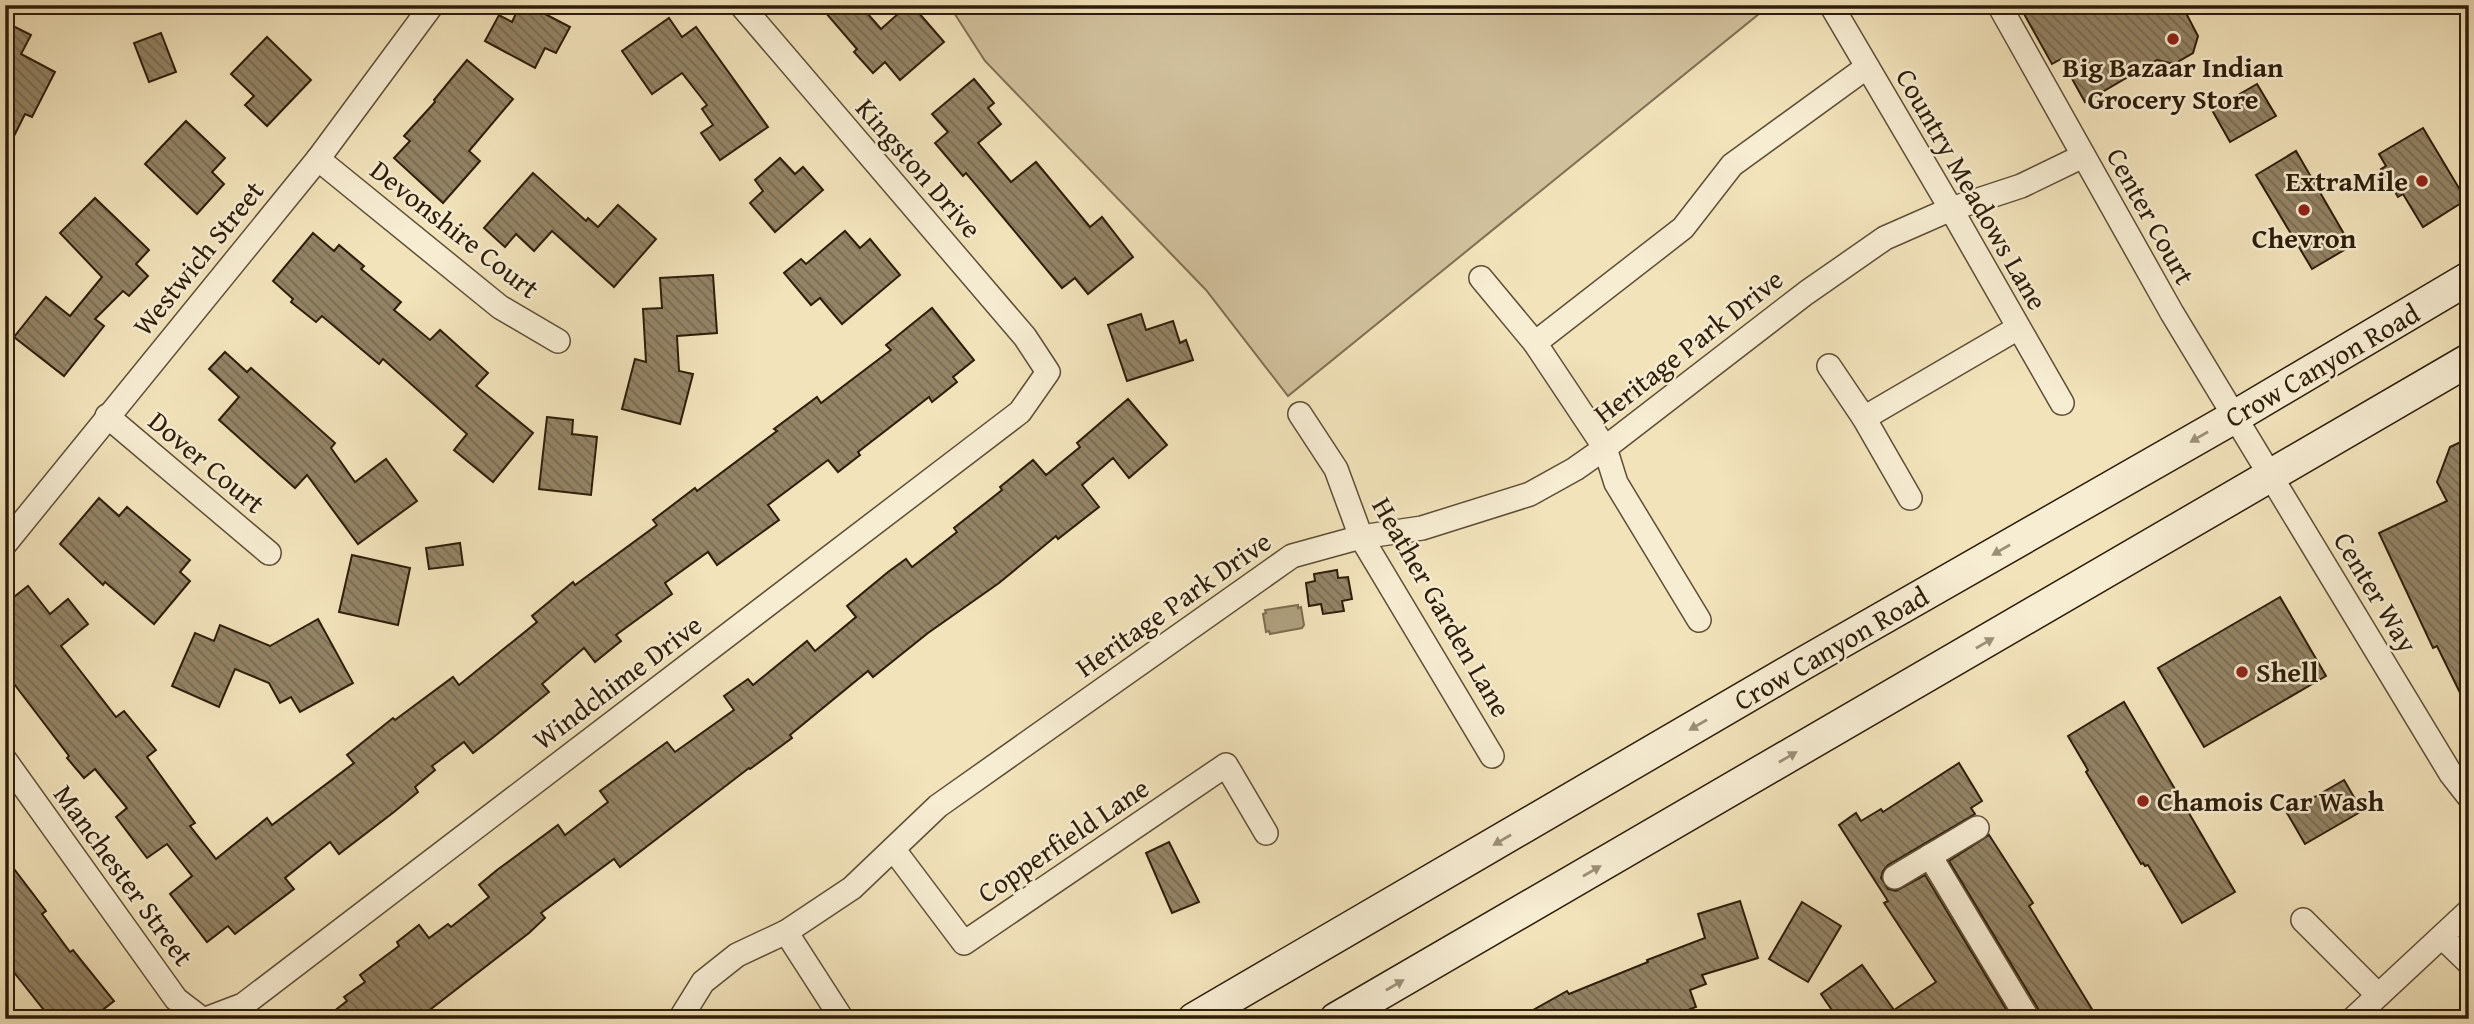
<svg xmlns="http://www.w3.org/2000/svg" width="2474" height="1024" viewBox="0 0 2474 1024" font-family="'Gentium Book Plus',serif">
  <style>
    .grass { fill: #d1c19d; stroke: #7f6f53; stroke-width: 2 }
    .water { fill: #afa07e; stroke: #7b6c4f; stroke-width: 2 }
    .building { fill: url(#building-back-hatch); stroke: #2d1d09; stroke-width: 2 }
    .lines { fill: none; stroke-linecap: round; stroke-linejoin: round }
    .street-casing { stroke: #5e4e36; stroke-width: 26 }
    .secondary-casing { stroke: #2d1d09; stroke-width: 35 }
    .street { stroke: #f7edd3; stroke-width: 23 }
    .secondary { stroke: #f7edd3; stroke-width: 32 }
    .oneway { fill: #9c8f78 }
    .poi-dot { fill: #8f2418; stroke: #f7edd3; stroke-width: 2.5 }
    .labels { text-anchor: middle; stroke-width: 5; stroke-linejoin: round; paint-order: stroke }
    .poi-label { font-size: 28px; font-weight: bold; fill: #2d1d09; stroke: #f7edd3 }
    .street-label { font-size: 28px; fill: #2d1d09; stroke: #f7edd3 }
  </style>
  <defs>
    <pattern id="building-back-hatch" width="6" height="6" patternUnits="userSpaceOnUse" patternTransform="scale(1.75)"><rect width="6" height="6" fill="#938466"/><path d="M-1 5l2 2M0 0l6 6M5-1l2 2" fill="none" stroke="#786b52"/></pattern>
  </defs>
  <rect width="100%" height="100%" fill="#f2e3bb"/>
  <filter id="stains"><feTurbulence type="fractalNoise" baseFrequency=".00286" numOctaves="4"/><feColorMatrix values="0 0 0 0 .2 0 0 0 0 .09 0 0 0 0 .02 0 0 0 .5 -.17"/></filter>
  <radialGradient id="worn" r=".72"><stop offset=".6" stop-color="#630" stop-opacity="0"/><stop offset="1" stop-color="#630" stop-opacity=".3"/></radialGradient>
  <!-- grass -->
  <path class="grass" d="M949,5h813l3,4 -477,387 -82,-106 -221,-229z"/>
  <!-- water -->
  <path class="water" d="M1298,605v3l3,-1 3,18 -2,3 -32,6 -1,-3 -3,1 -3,-18 3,-1 -1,-3z"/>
  <!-- building -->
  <g class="building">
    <path d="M520,5h8l42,22 -14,26 -11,-5 -10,20 -50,-27 14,-26 13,7z"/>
    <path d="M819,5h41l21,24 27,-24h4l32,37 -44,38 -15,-18 -12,11 -19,-21 3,-3z"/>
    <path d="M2019,5h149l2,4 16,4 12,23 -5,17 -19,11 -17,-4 -72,42 -24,-43 -9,5z"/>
    <path d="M669,18l13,19 14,-10 72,100 -48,33 -19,-27 12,-8 -11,-16 5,-4 -25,-32 -30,21 -30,-43z"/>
    <path d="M5,22l26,13 -10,19 34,18 -23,45 -7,-3 -20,40z"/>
    <path d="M161,33l15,39 -27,10 -15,-39z"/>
    <path d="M267,37l44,43 -44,46 -22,-21 9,-9 -23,-22z"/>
    <path d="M467,60l46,39 -44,52 11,10 -37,42 -49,-45 16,-17 -6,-5 31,-34 -1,-2z"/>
    <path d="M974,79l20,24 -6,5 13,16 -23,19 33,39 25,-20 54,65 12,-10 31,40 -45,37 -13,-16 -13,10 -96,-115 -3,3 -28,-33 13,-11 -16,-18z"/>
    <path d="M2257,84l19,32 -46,26 -18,-32z"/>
    <path d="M186,121l39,37 -13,14 12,12 -27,30 -52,-50z"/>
    <path d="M2423,128l43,72 -43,27 -20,-33 -5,3 -17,-28 5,-3 -7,-12z"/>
    <path d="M2296,151l55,95 -39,23 -56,-94z"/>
    <path d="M780,158l15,16 8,-7 20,23 -48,42 -25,-29 13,-12 -8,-11z"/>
    <path d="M533,173l53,48 2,-3 10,9 20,-22 38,34 -42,48 -62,-56 -18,20 -18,-17 -11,13 -21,-19z"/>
    <path d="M95,198l54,52 -13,14 12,12 -19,20 -6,-5 -28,28 9,7 -40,50 -50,-39 32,-40 24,19 32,-39 -42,-44z"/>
    <path d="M845,231l15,17 10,-9 30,36 -58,49 -22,-26 -9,7 -27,-32 17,-14 5,5z"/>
    <path d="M313,233l21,18 5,-6 25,21 -3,3 40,33 -7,8 36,30 10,-10 48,43 -12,13 57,47 -40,49 -39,-32 13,-16 -84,-75 -4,5 -57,-48 -6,6 -25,-20 2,-3 -20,-18z"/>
    <path d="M713,275l4,58 -40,3 2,35 14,3 -13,50 -58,-15 13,-50 11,3 -3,-53 19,-1 -2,-30z"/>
    <path d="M932,308l42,52 -21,17 4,5 -25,20 -3,-5 -71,55 2,3 -22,17 -10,-12 -60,45 11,15 -62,45 -9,-13 -43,31 7,11 -56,41 5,6 -26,21 -11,-14 -42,36 7,8 -54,44 -22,17 -9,-11 -32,24 3,4 -20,17 3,5 -24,20 -55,42 -9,-12 -45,36 9,11 -59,45 -7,-8 -21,16 -37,-48 22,-18 -25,-32 -20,14 -31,-41 11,-9 -32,-39 -11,9 -17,-20 2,-2 -64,-84v-68l23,-18 22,28 18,-15 20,25 -27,22 55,71 8,-6 32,39 -9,7 48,66 -5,3 26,33 51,-41 5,7 82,-62 -7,-8 46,-37 2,2 58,-43 6,8 78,-63 -5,-6 41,-34 2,3 82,-60 -4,-5 42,-32 2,3 80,-60 -3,-2 43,-32 4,6 70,-53 -5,-5z"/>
    <path d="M1141,314l5,16 27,-9 7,22 6,-3 7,20 -66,21 -19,-56z"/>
    <path d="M225,352l22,20 4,-4 84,75 -4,5 24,34 31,-23 31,42 -59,43 -51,-69 -12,13 -76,-68 20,-23 -30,-28z"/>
    <path d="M1128,399l39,46 -38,33 -16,-20 -31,27 17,22 -41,32 -2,-3 -57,47 -71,50 -55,44 -5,-6 -78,64 2,3 -42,31 -1,-1 -129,99 -6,-8 -73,54 4,5 -16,15 -111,86h-94l23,-18 -3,-4 21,-15 -5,-7 39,-29 -2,-4 22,-17 10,13 19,-14 3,3 38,-30 -10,-12 18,-15 61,-45 7,10 43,-33 -8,-11 67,-49 8,10 59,-42 -10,-14 24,-17 5,6 54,-44 8,10 41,-34 -9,-11 41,-34 18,-13 6,8 45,-35 -3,-4 48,-38 -2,-3 33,-27 13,15 34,-28 -3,-4z"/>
    <path d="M547,417l26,3 -1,14 25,3 -6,58 -52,-6z"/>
    <path d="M2469,438v273l-32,-65 -4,2 -54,-115 68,-32 -10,-19 13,-35z"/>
    <path d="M99,498l20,18 8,-9 63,53 -10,12 10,9 -36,43 -49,-42 -2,3 -43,-41z"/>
    <path d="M460,543l3,22 -34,4 -3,-21z"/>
    <path d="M352,555l58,13 -12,57 -59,-13z"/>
    <path d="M1337,570l1,8 10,-1 4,22 -10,2 2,10 -21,3 -2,-10 -12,2 -3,-23 9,-2 -1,-7z"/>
    <path d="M2280,597l46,79 -122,71 -46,-79z"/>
    <path d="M318,619l35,64 -53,29 -9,-15 -11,6 -11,-20 -34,-14 -16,38 -47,-21 23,-53 19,8 6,-16 50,21z"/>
    <path d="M2124,702l111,190 -53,31 -34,-58 -3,1 -2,-3 -2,1 -55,-92 2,-2 -20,-34z"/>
    <path d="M1959,763l23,38 -11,7 4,6 -87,51 -5,6 -2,7 7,11 8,2 29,-16 87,144h-174l-17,-25 41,-29 32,45 42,-28 -52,-79 4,-2 -49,-76 17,-12 5,8 20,-12 2,3z"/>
    <path d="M2344,780l18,31 -57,33 -18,-31z"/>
    <path d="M1989,835l44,68 -4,3 69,113h-56l-2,-7 -91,-151z"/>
    <path d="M1169,842l30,60 -27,11 -26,-60z"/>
    <path d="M5,857l41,54 -4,3 28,38 3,-2 41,51 -23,18h-40l-46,-58z"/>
    <path d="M1740,901l18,57 -56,17 4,9 -16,6 6,17 -32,12h-147l50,-28 2,3 79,-32 -1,-2 58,-22 -7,-24z"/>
    <path d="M1802,902l39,24 -33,56 -39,-23z"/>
  </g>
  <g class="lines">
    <!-- street casing -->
    <g class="street-casing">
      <g id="street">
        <path d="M1831,5l120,204 111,194"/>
        <path d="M1999,5l173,308 279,461 18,23"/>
        <path d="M318,159l182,148 58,34"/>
        <path d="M1481,278l54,65 70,105 11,35 83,137"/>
        <path d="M1535,343l148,-115 49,-63 135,-98"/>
        <path d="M1829,366l35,52 46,80"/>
        <path d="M1300,414l36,55 25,68 131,219"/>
        <path d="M107,416l162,137"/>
        <path d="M1864,418l154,-90"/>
        <path d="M5,544l313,-385 114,-154"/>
        <path d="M5,760l171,239 26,20"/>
        <path d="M894,850l70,93 262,-178 40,68"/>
        <path d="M1930,856l98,163"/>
        <path d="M1895,877l82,-49"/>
        <path d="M2303,920l75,75"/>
        <path d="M786,932l56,87"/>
        <path d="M2442,937l27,26"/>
        <path d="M206,1019l37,-14 777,-593 28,-40 -23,-35 -284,-332"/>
        <path d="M680,1019l23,-37 34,-27 49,-23 66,-44 86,-82 354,-250 69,-19 61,-9 108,-34 45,-25 30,-21 201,-155 79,-55 66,-29 70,-23 62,-30"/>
        <path d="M2353,1019l116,-108"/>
      </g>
    </g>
    <!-- secondary casing -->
    <g class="secondary-casing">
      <g id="secondary">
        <path d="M1194,1019l610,-356 432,-247 233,-138"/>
        <path d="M1336,1019l1133,-659"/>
      </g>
    </g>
    <!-- street -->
    <use href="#street" class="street"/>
    <!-- secondary -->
    <use href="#secondary" class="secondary"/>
  </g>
  <!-- one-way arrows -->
  <defs><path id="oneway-solid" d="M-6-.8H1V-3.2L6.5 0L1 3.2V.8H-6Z" transform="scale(1.75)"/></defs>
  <g class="oneway">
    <use href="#oneway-solid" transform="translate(2199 437) rotate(150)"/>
    <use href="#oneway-solid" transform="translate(2001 550) rotate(150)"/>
    <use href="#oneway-solid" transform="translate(1985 643) rotate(-30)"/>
    <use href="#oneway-solid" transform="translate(1698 725) rotate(150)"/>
    <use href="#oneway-solid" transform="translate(1788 757) rotate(-30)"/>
    <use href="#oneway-solid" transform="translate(1502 840) rotate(150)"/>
    <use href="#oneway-solid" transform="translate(1592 871) rotate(-30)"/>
    <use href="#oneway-solid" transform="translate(1395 985) rotate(-30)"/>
  </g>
  <!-- markers -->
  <g class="poi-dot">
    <circle cx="2173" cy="39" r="7"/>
    <circle cx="2422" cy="181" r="7"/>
    <circle cx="2304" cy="210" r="7"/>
    <circle cx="2242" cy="672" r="7"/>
    <circle cx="2143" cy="801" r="7"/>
  </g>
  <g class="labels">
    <!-- poi labels -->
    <g class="poi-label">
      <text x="2173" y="77">Big Bazaar Indian<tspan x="2173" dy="32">Grocery Store</tspan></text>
      <text x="2408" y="191" text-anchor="end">ExtraMile</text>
      <text x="2304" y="248">Chevron</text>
      <text x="2256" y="682" text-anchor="start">Shell</text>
      <text x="2157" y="811" text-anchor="start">Chamois Car Wash</text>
    </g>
    <!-- street labels -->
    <g class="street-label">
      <text transform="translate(919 168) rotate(49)" y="10">Kingston Drive</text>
      <text transform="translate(1972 189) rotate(60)" y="10">Country Meadows Lane</text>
      <text transform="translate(2151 216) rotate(61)" y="10">Center Court</text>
      <text transform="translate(455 229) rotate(38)" y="10">Devonshire Court</text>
      <text transform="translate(198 258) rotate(-51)" y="10">Westwich Street</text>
      <text transform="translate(1688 346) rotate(-38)" y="10">Heritage Park Drive</text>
      <text transform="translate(2322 365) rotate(-30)" y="10">Crow Canyon Road</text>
      <text transform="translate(207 462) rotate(40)" y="10">Dover Court</text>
      <text transform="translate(2376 592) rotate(59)" y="10">Center Way</text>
      <text transform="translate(1173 604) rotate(-35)" y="10">Heritage Park Drive</text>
      <text transform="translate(1442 607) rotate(60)" y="10">Heather Garden Lane</text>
      <text transform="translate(1831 648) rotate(-30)" y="10">Crow Canyon Road</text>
      <text transform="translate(617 682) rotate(-37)" y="10">Windchime Drive</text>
      <text transform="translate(1063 840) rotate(-34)" y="10">Copperfield Lane</text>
      <text transform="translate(124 875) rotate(54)" y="10">Manchester Street</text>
    </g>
  </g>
  <!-- margin -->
  <rect width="2474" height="1024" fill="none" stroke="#f2e3bb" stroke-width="28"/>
  <rect x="7" y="7" width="2460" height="1010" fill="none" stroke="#2d1d09" stroke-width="3.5"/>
  <rect x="14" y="14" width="2446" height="996" fill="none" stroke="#2d1d09" stroke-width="2"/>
  <rect width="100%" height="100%" filter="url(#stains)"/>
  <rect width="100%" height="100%" fill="url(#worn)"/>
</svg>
